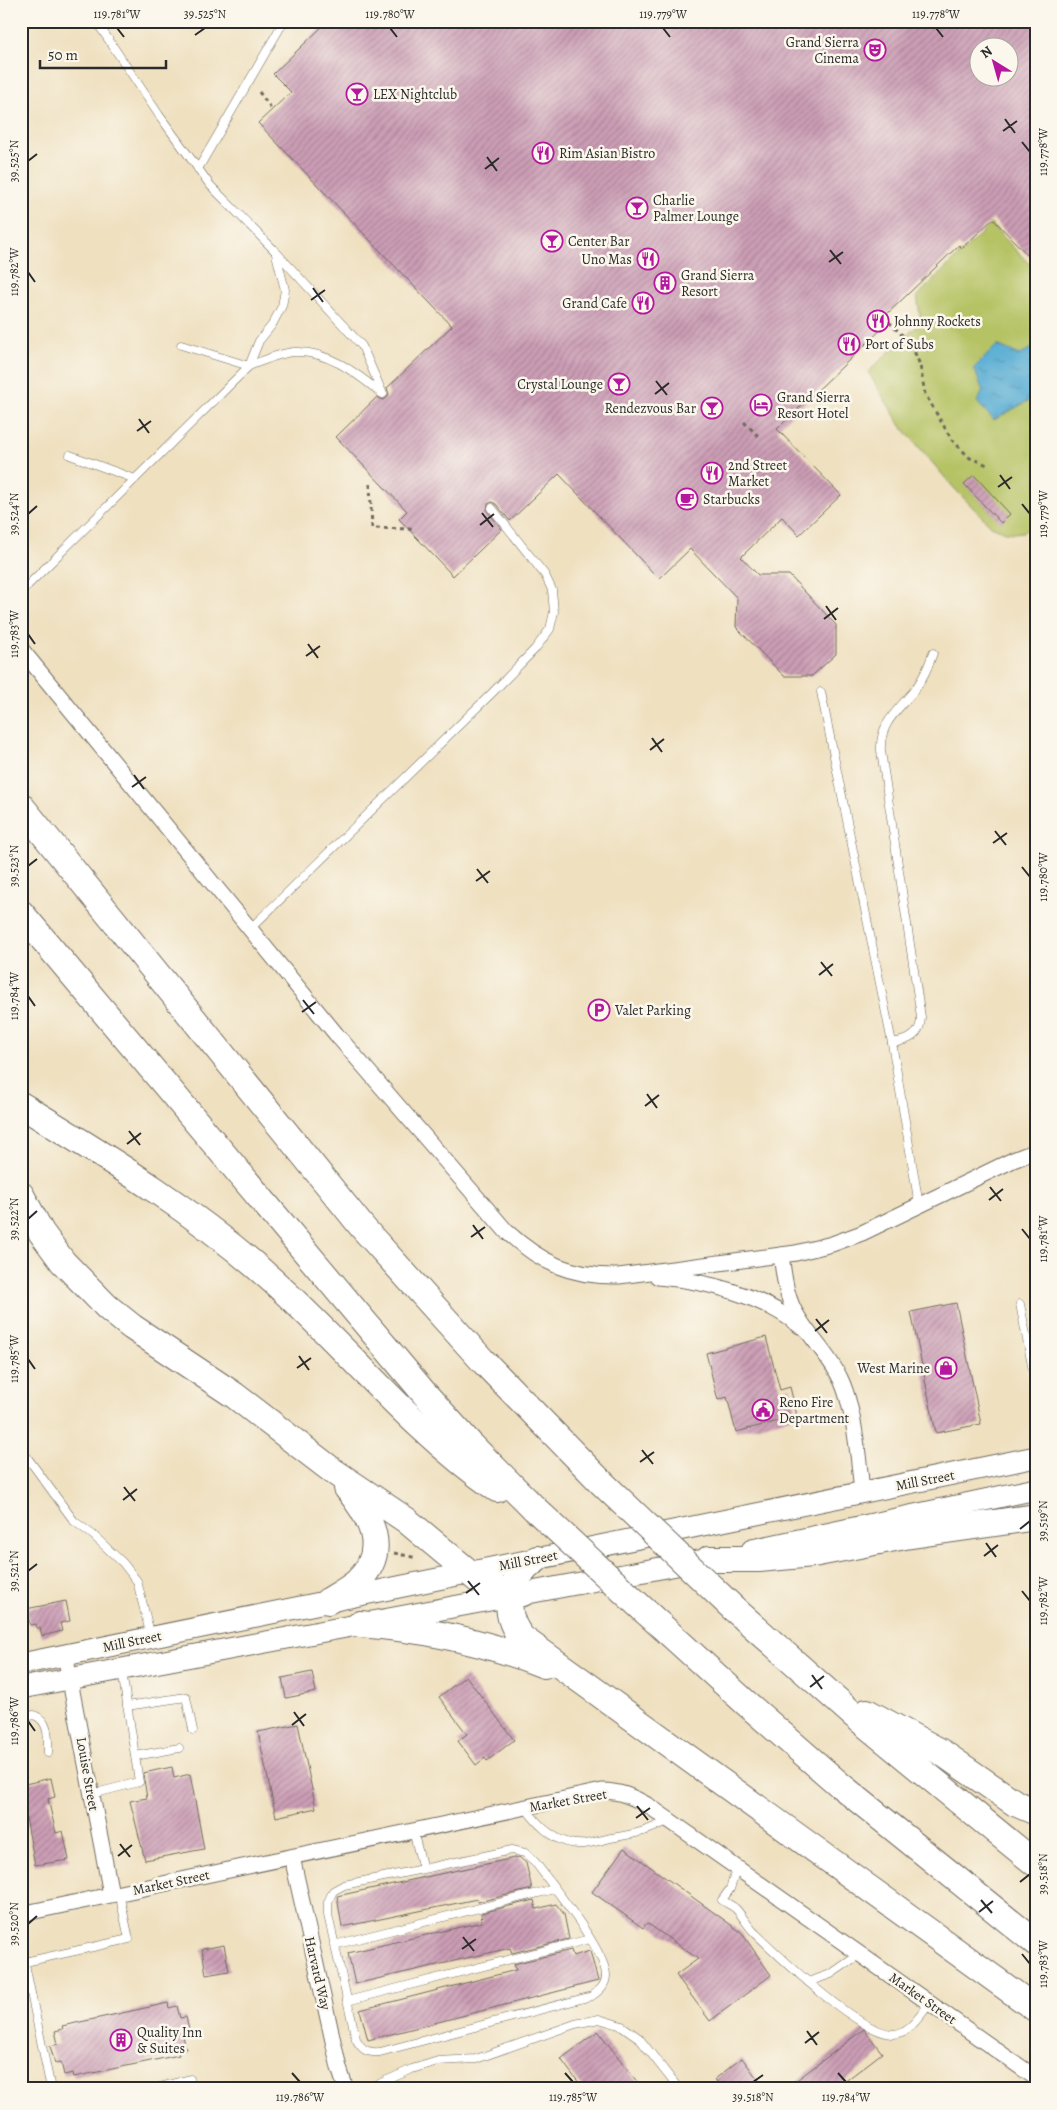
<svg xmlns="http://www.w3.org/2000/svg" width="1057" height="2110" viewBox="0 0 1057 2110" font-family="Alegreya,serif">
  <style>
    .grass { fill: #b6c365; stroke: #707748 }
    .water { fill: url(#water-ripples); stroke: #426c80 }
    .building { fill: url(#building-hatch); fill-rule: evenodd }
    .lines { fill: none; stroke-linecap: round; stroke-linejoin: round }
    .lane-casing { stroke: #706a5f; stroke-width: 9 }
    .street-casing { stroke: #706a5f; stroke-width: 17 }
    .secondary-casing { stroke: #706a5f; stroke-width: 23 }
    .highway-casing { stroke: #706a5f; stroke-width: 28 }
    .path { stroke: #706a5f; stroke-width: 3; stroke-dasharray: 4 4; stroke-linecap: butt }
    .lane { stroke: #fff; stroke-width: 8 }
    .street { stroke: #fff; stroke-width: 15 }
    .secondary { stroke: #fff; stroke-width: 21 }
    .highway { stroke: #fff; stroke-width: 26 }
    .highway-bridge-casing { stroke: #706a5f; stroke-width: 28; stroke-linecap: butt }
    .highway-bridge { stroke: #fff; stroke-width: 26 }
    .ticks { fill: none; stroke: #2b2b2b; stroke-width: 2 }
    .labels { text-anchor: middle; stroke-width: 5; stroke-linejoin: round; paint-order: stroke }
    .poi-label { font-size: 14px; fill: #2b2b2b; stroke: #fbf7ec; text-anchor: start }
    .street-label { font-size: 14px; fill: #2b2b2b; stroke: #fbf7ec }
    .neatline { fill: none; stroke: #2b2b2b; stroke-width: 2 }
    .ticks-label { font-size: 12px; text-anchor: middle; fill: #2b2b2b }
  </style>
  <defs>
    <pattern id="water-ripples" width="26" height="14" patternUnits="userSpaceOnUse" patternTransform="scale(1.25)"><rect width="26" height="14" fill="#58add4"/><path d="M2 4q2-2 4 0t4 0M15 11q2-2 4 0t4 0" fill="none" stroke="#498dac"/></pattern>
    <pattern id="building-hatch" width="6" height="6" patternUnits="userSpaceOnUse" patternTransform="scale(1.25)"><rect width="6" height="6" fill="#cc9eb6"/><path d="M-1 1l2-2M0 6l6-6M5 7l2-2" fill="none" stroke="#a68194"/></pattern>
  </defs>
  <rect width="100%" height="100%" fill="#fbf7ec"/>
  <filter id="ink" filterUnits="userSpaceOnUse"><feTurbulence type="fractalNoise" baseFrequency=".02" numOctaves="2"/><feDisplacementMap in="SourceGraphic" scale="10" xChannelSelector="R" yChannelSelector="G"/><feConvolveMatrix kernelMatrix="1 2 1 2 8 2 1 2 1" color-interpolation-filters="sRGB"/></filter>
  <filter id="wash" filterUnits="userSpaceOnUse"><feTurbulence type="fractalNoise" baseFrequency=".0096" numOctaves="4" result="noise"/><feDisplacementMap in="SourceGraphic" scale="20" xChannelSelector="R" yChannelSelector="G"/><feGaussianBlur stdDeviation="1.12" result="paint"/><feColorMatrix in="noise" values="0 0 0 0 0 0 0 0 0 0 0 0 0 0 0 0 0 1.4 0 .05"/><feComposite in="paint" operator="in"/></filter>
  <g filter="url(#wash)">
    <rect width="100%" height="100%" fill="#efe0c0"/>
    <!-- grass -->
    <path class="grass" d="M991,224l45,47v255l-14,6 -9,1 -8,-1 -14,-6 -37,-38 -53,-62 -33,-54 53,-50 -4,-26z"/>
    <!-- water -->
    <path class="water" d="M997,345l23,10 12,-7 4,4v37l-8,12 -34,19 -17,-18 6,-11 -9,-23z"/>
    <g id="blocks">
      <!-- building -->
      <g class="building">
        <path d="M328,21h708v243l-43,-45 -31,29 -3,-3 -75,72 5,5 -112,107 64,66 -42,40 -17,-18 -41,40 17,18h31l47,50v29l-24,22h-28l-48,-49 1,-29 -47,-49 -31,30 -100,-105 -49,47 -14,-17 -4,-2 -4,2 -1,7 15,18 -49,47 -54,-57 8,-8 -71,-74 41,-40 6,3 4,-2 2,-4 -2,-6 65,-62 -194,-203 33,-31 -18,-18zM980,48h30v30h-30z"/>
        <path d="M974,475l36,39 -9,9 -37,-39z"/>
        <path d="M956,1303l25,121 -45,9 -25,-121z"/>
        <path d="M766,1337l14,53 10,-3 7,29 -61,16 -9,-35 -9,3 -12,-47z"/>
        <path d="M66,1601l4,20 -10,2 2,8 -20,5 -2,-8h-3l-1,-4 -6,1 -4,-16z"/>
        <path d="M312,1672l4,20 -30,6 -4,-20z"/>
        <path d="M466,1676l48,64 -27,21 -2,-3 -9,7 -18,-24 9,-7 -28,-37z"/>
        <path d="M298,1724l18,84 -40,9 -18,-85z"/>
        <path d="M172,1767l2,11 16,-4 14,75 -59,11 -15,-59 17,-3 -4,-25z"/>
        <path d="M51,1778l4,19 -7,2 8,34 7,-2 6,29 -34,5 -11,-58 -3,1v-23z"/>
        <path d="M624,1848l117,84 30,43 -61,46 -34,-46 22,-16 -51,-36 -4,5 -51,-36z"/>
        <path d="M519,1857l7,6 6,26 -54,13 -1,-3 -135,28 -5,-31z"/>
        <path d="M534,1900l2,9 20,-5 8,10 5,25 -57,14 -2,-5 -155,36 -7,-31 134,-31 -1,-9z"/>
        <path d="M224,1945l5,26 -23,4 -4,-26z"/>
        <path d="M571,1950l2,6 17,-5 8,30 -230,59 -8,-30 156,-40 -2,-6z"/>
        <path d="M168,2003l1,5 8,-2 3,12 6,-1 4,18 -7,1 3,13 -8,1 1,5 -105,22 -1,-4 -9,2 -3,-13 -6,1 -5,-17 8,-2 -3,-13 8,-2 -1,-3z"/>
        <path d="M864,2029l18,24 -47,36h-50z"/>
        <path d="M598,2031l37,48 7,10h-58l-15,-19 -8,-11z"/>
        <path d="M742,2058l23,31h-43l-7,-10z"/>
      </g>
    </g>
  </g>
  <g filter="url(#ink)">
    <use href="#blocks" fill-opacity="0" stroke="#706a5f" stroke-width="1"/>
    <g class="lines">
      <!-- lane casing -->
      <g class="lane-casing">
        <g id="lane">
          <path d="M96,21l63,94 51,70 66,67 86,94 21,48"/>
          <path d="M198,169l86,-148"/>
          <path d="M181,345l68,21 10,-25 13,-16 10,-19 3,-16 -9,-36"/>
          <path d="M70,455l65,24"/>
          <path d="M21,592l228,-226c14,-5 30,-13 45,-14 34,-2 63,22 87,41"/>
          <path d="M821,692l71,351 27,162"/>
          <path d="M250,929l242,-236 43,-44 15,-20 4,-17 -2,-22 -7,-15 -53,-67"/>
          <path d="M892,1043c17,-3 29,-7 29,-26l-40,-266c-2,-29 19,-42 35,-63 8,-11 13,-23 17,-35"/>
          <path d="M1020,1304l16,82"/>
          <path d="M21,1449l53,72 19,14 30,28 14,18 14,56"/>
          <path d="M127,1706l59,-9 7,33"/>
          <path d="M21,1718l13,-3c16,6 14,24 14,38"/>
          <path d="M135,1756l44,-8"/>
          <path d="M92,1794l47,-12 -17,-111"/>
          <path d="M525,1807c14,20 33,39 59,37 9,-1 18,-4 27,-6 23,-4 36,-6 58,-18"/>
          <path d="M413,1831l10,38 -79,16 -11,6 -5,11v13l28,124c6,11 11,14 24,13l212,-56c8,-6 14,-11 14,-21 -1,-25 -54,-90 -71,-113l-10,-9 -13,-3 -89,19"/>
          <path d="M737,1867l-7,22 -8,11c4,3 9,5 13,8 7,7 12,17 19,24 25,24 106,103 140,102 16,-1 27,-20 36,-31"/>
          <path d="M21,1945l30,144"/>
          <path d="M334,1945l220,-56"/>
          <path d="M25,1962l104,-23 -10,-46"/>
          <path d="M808,1982l23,-8 29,-20"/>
          <path d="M347,2001l243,-62"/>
          <path d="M387,2080l10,9"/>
          <path d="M152,2089l38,-10"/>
          <path d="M368,2089l44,-20 26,-8 38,-2 99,-35 24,-5 23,7 17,12 40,51"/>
        </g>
      </g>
      <!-- street casing -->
      <g class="street-casing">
        <g id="street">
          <path d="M21,649l315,385 170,197c35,32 65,46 113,45l177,-23 36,-9 30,-11 151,-73 23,-9"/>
          <path d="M781,1255c3,21 5,44 17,62 13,22 32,39 43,63 13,28 18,80 21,112"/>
          <path d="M658,1277c49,4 103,18 142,49"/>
          <path d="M65,1655l46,239"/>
          <path d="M292,1857l47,211 7,21"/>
          <path d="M21,1914l581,-123c18,0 31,6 47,15l387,272"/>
        </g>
      </g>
      <!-- secondary casing -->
      <g class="secondary-casing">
        <g id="secondary">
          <path d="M752,1550l284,-61"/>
          <path d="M21,1664l1015,-207"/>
          <path d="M21,1688l677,-127"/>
        </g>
      </g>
      <!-- highway casing -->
      <g class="highway-casing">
        <g id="highway">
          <path d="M21,806l342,422 119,132 119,122"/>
          <path d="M21,913l403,480 46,51 65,65"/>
          <path d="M21,1105c90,55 176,107 254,178 75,68 138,148 222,206"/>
          <path d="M21,1195l20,37 22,30 44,45 25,20 102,68 99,76 73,49 71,59 22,10 24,4"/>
          <path d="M537,1559c-27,18 -38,52 -15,79l514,371"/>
          <path d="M709,1559h50l54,-5 92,-18 131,-19"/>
          <path d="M328,1601c10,-6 21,-12 29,-19 33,-31 14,-65 -10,-94"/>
          <path d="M733,1608l122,108 181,148"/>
          <path d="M646,1612l100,91 94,82 196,158"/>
          <path d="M360,1624c64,5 124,17 184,41"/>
          <path d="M867,1712l74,40 74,51 21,9"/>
        </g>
      </g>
      <!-- path -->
      <g class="path">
        <path d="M259,92l13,18"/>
        <path d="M889,322l22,22 9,21 5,29 27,46 18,18 20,8"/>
        <path d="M744,422l16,16"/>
        <path d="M370,484l2,44 41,1"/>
        <path d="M394,1553l23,5"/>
      </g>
      <!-- lane -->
      <use href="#lane" class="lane"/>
      <!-- street -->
      <use href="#street" class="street"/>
      <!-- secondary -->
      <use href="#secondary" class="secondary"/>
      <!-- highway -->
      <use href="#highway" class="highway"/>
      <!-- highway-bridge casing -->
      <g class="highway-bridge-casing">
        <g id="highway-bridge">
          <path d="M601,1482l132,126"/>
          <path d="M535,1509l111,103"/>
        </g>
      </g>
      <!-- highway-bridge -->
      <use href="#highway-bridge" class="highway-bridge"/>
    </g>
  </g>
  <!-- ticks -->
  <path class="ticks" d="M117,28l7,9M390,28l7,9M663,28l7,9M936,28l7,9M195,35l10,-7M1005,119l10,14M1003,131l14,-10M1022,142l8,10M487,157l10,14M28,161l9,-7M485,169l14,-11M830,250l11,14M829,262l14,-10M28,272l7,10M313,288l10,14M311,300l14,-10M656,381l11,14M655,394l14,-11M139,419l10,14M137,431l14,-10M1000,475l10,14M998,487l14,-10M1022,504l8,10M482,513l11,14M28,514l9,-8M480,525l14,-11M826,606l10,14M824,619l14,-11M28,634l7,10M308,644l10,14M306,656l14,-10M652,738l10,14M650,750l14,-11M134,775l10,14M132,787l14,-10M995,831l11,14M993,843l14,-10M28,866l9,-7M1022,867l8,10M477,869l11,14M476,881l14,-10M821,962l11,14M819,975l14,-11M28,996l7,10M303,1000l11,14M302,1012l14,-10M647,1094l10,14M645,1106l14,-11M129,1131l11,14M127,1144l14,-11M990,1187l11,14M989,1200l14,-11M28,1219l9,-8M473,1225l10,14M1022,1229l8,10M471,1237l14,-10M816,1319l11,14M815,1331l14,-11M299,1356l10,14M28,1359l7,10M297,1368l14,-10M642,1450l11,14M640,1462l14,-10M124,1487l11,14M123,1500l14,-11M1020,1529l10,-8M986,1543l10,14M984,1556l14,-11M28,1571l9,-7M468,1581l11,14M1022,1591l8,10M466,1593l14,-10M812,1675l10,14M810,1687l14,-11M294,1712l10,14M28,1721l7,10M292,1725l14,-11M637,1806l11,14M636,1818l14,-10M120,1844l10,13M118,1856l14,-11M1020,1882l10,-8M981,1900l11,13M979,1912l14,-11M28,1924l9,-8M463,1937l11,14M462,1949l14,-10M1022,1954l8,10M807,2031l10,14M805,2043l14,-11M292,2073l8,9M565,2073l8,9M838,2073l8,9M753,2082l10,-7"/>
  <!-- icons -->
  <defs>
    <g id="theatre-ring" transform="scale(1.125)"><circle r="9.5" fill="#fbf7ec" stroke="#b5179e" stroke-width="1.5"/><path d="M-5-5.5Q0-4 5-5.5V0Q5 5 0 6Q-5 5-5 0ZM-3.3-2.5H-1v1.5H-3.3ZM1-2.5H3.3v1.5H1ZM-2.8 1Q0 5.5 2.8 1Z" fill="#b5179e"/></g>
    <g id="bar-ring" transform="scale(1.125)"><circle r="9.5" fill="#fbf7ec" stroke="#b5179e" stroke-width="1.5"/><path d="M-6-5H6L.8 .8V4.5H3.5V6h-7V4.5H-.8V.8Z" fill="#b5179e"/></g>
    <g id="restaurant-ring" transform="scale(1.125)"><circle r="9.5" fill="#fbf7ec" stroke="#b5179e" stroke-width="1.5"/><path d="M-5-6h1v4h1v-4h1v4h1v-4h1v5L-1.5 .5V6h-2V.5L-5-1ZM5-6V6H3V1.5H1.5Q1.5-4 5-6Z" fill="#b5179e"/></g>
    <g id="building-ring" transform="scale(1.125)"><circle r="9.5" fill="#fbf7ec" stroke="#b5179e" stroke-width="1.5"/><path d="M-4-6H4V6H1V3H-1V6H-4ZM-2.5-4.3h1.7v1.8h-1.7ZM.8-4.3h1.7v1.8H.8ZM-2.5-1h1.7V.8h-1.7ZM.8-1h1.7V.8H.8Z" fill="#b5179e"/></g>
    <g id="hotel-ring" transform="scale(1.125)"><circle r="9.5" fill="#fbf7ec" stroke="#b5179e" stroke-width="1.5"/><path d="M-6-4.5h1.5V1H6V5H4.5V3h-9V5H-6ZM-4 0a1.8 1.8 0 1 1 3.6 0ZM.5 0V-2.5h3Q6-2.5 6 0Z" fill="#b5179e"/></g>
    <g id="cafe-ring" transform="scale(1.125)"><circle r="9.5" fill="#fbf7ec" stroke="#b5179e" stroke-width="1.5"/><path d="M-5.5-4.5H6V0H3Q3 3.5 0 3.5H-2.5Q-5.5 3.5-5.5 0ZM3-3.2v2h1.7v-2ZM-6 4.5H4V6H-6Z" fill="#b5179e"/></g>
    <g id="parking-ring" transform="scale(1.125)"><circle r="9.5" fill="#fbf7ec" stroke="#b5179e" stroke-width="1.5"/><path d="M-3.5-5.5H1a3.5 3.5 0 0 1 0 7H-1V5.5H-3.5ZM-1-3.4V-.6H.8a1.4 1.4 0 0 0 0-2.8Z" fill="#b5179e"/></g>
    <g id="shop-ring" transform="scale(1.125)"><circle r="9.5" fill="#fbf7ec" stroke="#b5179e" stroke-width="1.5"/><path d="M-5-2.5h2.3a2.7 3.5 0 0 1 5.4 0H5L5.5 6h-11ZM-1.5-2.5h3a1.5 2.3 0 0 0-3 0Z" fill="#b5179e"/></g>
    <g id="civic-ring" transform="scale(1.125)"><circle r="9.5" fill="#fbf7ec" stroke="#b5179e" stroke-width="1.5"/><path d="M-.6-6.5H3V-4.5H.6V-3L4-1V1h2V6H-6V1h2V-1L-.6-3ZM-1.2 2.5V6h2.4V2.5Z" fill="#b5179e"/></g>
  </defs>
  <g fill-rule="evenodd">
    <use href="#theatre-ring" x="875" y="50"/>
    <use href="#bar-ring" x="357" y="94"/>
    <use href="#restaurant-ring" x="543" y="153"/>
    <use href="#bar-ring" x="637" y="208"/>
    <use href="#bar-ring" x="552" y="241"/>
    <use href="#restaurant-ring" x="648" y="259"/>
    <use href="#building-ring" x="665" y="283"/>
    <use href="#restaurant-ring" x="643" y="303"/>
    <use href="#restaurant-ring" x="878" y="321"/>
    <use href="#restaurant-ring" x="849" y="344"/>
    <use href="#bar-ring" x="619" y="384"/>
    <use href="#hotel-ring" x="761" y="405"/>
    <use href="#bar-ring" x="712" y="408"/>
    <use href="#restaurant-ring" x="712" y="473"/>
    <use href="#cafe-ring" x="687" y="499"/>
    <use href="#parking-ring" x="599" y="1010"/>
    <use href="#shop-ring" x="946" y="1368"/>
    <use href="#civic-ring" x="763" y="1410"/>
    <use href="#building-ring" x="121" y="2040"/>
  </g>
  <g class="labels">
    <!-- poi labels -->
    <g class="poi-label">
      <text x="859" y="47" text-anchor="end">Grand Sierra<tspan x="859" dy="16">Cinema</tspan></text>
      <text x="373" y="99">LEX Nightclub</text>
      <text x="559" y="158">Rim Asian Bistro</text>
      <text x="653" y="205">Charlie<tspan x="653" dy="16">Palmer Lounge</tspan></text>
      <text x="568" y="246">Center Bar</text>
      <text x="632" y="264" text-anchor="end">Uno Mas</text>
      <text x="681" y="280">Grand Sierra<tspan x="681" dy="16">Resort</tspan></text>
      <text x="627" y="308" text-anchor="end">Grand Cafe</text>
      <text x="894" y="326">Johnny Rockets</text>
      <text x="865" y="349">Port of Subs</text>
      <text x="603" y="389" text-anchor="end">Crystal Lounge</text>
      <text x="777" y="402">Grand Sierra<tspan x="777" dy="16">Resort Hotel</tspan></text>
      <text x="696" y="413" text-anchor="end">Rendezvous Bar</text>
      <text x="728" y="470">2nd Street<tspan x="728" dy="16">Market</tspan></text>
      <text x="703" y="504">Starbucks</text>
      <text x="615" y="1015">Valet Parking</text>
      <text x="930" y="1373" text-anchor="end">West Marine</text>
      <text x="779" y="1407">Reno Fire<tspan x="779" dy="16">Department</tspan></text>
      <text x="137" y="2037">Quality Inn<tspan x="137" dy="16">&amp; Suites</tspan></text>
    </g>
    <!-- street labels -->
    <g class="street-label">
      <text transform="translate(925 1480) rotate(-11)" y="5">Mill Street</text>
      <text transform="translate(528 1560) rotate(-11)" y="5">Mill Street</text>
      <text transform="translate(132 1641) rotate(-12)" y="5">Mill Street</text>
      <text transform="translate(88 1774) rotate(80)" y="5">Louise Street</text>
      <text transform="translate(568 1800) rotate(-10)" y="5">Market Street</text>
      <text transform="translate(171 1882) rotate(-12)" y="5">Market Street</text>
      <text transform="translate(318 1973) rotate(77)" y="5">Harvard Way</text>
      <text transform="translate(923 1998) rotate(35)" y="5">Market Street</text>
    </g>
  </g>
  <!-- margin -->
  <rect width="1057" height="2110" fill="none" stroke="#fbf7ec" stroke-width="55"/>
  <!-- north arrow -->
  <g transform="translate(994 62) rotate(323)"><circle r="24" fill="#fbf7ec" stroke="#a8a59f"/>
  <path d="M0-4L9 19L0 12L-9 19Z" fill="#b5179e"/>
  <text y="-8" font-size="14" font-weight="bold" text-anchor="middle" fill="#2b2b2b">N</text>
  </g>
  <!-- scale -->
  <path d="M40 60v8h126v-8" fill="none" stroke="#2b2b2b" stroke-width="2.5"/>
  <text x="48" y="60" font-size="15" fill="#2b2b2b" stroke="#fbf7ec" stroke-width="4" paint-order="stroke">50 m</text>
  <rect x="28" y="28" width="1002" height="2054" class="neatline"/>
  <g class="ticks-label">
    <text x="117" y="18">119.781°W</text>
    <text x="205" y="18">39.525°N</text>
    <text x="390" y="18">119.780°W</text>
    <text x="663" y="18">119.779°W</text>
    <text x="936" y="18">119.778°W</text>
    <text transform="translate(1043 152) rotate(-90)" y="4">119.778°W</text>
    <text transform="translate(14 161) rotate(-90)" y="4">39.525°N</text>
    <text transform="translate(14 272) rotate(-90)" y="4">119.782°W</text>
    <text transform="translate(14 514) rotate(-90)" y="4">39.524°N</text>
    <text transform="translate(1043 514) rotate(-90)" y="4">119.779°W</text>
    <text transform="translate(14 634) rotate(-90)" y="4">119.783°W</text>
    <text transform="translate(14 866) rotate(-90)" y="4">39.523°N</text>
    <text transform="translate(1043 877) rotate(-90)" y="4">119.780°W</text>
    <text transform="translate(14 996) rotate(-90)" y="4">119.784°W</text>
    <text transform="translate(14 1219) rotate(-90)" y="4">39.522°N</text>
    <text transform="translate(1043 1239) rotate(-90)" y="4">119.781°W</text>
    <text transform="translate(14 1359) rotate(-90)" y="4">119.785°W</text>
    <text transform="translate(1043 1521) rotate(-90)" y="4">39.519°N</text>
    <text transform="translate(14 1571) rotate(-90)" y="4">39.521°N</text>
    <text transform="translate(1043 1601) rotate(-90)" y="4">119.782°W</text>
    <text transform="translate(14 1721) rotate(-90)" y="4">119.786°W</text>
    <text transform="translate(1043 1874) rotate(-90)" y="4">39.518°N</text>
    <text transform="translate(14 1924) rotate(-90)" y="4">39.520°N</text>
    <text transform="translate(1043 1964) rotate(-90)" y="4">119.783°W</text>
    <text x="300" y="2101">119.786°W</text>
    <text x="573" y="2101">119.785°W</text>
    <text x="753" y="2101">39.518°N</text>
    <text x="846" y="2101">119.784°W</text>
  </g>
</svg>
